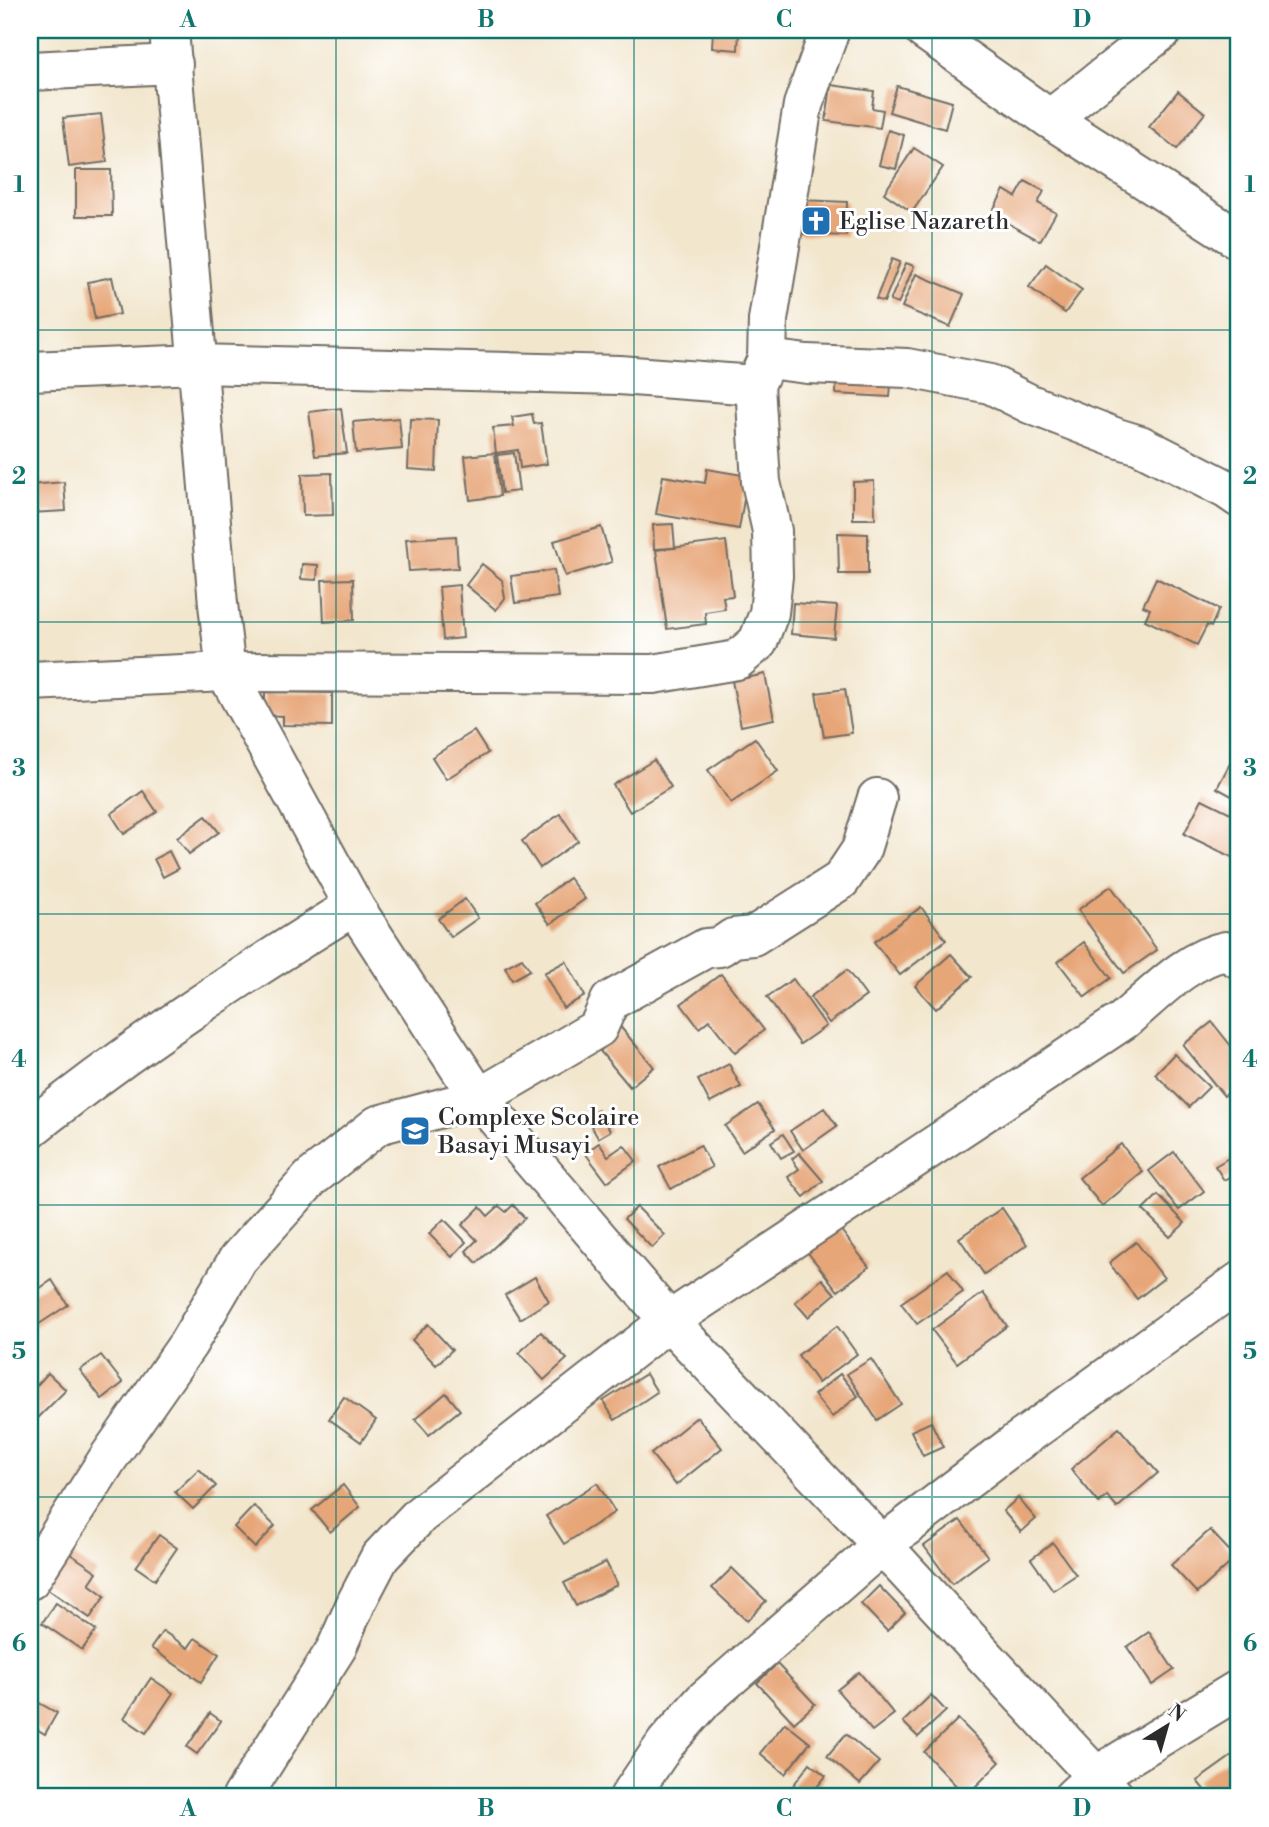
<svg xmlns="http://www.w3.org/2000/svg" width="1269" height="1827" viewBox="0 0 1269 1827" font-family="'Libre Bodoni',serif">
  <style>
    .building { fill: #e7a678 }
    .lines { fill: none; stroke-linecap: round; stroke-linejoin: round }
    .minor-casing { stroke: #716c64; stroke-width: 42 }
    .minor { stroke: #fff; stroke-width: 38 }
    .grid { fill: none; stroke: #0f766e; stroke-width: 2; stroke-opacity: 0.55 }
    .labels { text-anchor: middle; stroke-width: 6; stroke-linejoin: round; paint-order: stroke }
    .poi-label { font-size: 24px; fill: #2b2b2b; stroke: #fff; text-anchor: start }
    .neatline { fill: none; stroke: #0f766e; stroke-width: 2.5 }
    .grid-label { font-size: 23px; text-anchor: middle; font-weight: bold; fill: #0f766e }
  </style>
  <rect width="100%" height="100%" fill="#fff"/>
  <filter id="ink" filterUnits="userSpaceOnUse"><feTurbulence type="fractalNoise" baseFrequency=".0143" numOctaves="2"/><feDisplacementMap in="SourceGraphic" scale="14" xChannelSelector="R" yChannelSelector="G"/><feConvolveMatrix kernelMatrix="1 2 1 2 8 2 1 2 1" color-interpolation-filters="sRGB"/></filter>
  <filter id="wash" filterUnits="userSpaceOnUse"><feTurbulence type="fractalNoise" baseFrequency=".00686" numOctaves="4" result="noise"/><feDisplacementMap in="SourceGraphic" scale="28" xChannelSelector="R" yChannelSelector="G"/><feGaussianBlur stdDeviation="1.57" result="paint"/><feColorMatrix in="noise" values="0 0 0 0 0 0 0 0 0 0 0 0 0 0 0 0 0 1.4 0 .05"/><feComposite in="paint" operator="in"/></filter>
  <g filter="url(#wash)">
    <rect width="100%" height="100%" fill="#f2e6cd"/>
    <g id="blocks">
      <!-- building -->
      <g class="building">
        <path d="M713,30l26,1 -1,19 -26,-2z"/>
        <path d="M1239,66v15l-6,-10z"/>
        <path d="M831,85l43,6 -2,17 11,2 -3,18 -54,-7z"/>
        <path d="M897,86l55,16 -7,27 -56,-17z"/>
        <path d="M1178,91l27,22 -28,36 -28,-22z"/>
        <path d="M101,114l6,48 -38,5 -6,-49z"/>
        <path d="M888,130l16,5 -8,34 -17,-4z"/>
        <path d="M914,148l29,19 -31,45 -28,-19z"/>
        <path d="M76,170h35l1,46h-36z"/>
        <path d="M1025,181l19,10 -6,12 18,10 -16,28 -49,-27 13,-24 12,7z"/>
        <path d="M801,200l46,2 -1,34 -46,-2z"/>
        <path d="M892,259l8,3 -16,40 -8,-3z"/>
        <path d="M906,263l8,3 -16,38 -8,-3z"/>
        <path d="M1046,264l36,26 -17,23 -36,-26z"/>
        <path d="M916,274l48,20 -14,33 -48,-20z"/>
        <path d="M112,277l8,37 -25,5 -7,-37z"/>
        <path d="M837,368l55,3 -2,26 -54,-3z"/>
        <path d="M341,408l6,45 -32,3 -6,-44z"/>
        <path d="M532,414l2,10 7,-1 6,41 -27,4 -2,-18 -22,3 -3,-25 21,-2 -2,-9z"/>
        <path d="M399,418l3,31 -46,4 -3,-31z"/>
        <path d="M410,419l28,1 -2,51 -28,-2z"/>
        <path d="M495,453l5,43 -30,4 -5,-44z"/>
        <path d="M514,453l5,38 -17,2 -5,-38z"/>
        <path d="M707,469l41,7 -9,53 -83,-15 7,-38 42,7z"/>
        <path d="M332,473l1,42 -30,1 -1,-42z"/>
        <path d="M874,481l1,38h-22v-37z"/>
        <path d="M64,482l2,29 -36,2v-28z"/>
        <path d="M673,524l2,24 -21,1 -1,-24z"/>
        <path d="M601,527l11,35 -47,14 -11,-35z"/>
        <path d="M838,533l30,1v40h-29z"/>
        <path d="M456,536l2,32 -49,3 -3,-32z"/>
        <path d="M726,541l7,55 -10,1 2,12 -20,3 1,12 -39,5 -11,-79z"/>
        <path d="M302,564l16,1 -1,15 -16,-1z"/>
        <path d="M482,564l20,16 3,18 -9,12 -30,-25z"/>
        <path d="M554,570l4,27 -43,6 -4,-27z"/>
        <path d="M1156,578l63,31 -8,18 -4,-2 -10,20 -52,-25 5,-11 -7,-3z"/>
        <path d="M353,579l1,41 -30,2 -2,-42z"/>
        <path d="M459,585l4,53 -20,2 -4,-53z"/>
        <path d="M793,603l44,3 -3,32 -43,-4z"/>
        <path d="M1239,609v16l-6,-2z"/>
        <path d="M765,674l9,45 -33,7 -9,-45z"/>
        <path d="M845,689l7,44 -28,4 -8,-44z"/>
        <path d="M265,692l67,1v33l-49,-1v-9l-18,-1z"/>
        <path d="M474,731l14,22 -42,26 -14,-22z"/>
        <path d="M755,738l23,33 -47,32 -23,-33z"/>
        <path d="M1239,746v54l-22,-12z"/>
        <path d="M654,760l17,27 -41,25 -17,-27z"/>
        <path d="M143,791l14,21 -33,22 -13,-20z"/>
        <path d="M1202,799l37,18 -1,43 -54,-26z"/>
        <path d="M560,814l18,27 -38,27 -18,-27z"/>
        <path d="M206,816l13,16 -30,22 -12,-16z"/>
        <path d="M169,851l9,18 -15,8 -9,-18z"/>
        <path d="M569,878l16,21 -35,25 -15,-21z"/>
        <path d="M1111,886l46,64 -33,23 -46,-63z"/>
        <path d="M465,899l13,19 -27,19 -13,-18z"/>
        <path d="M921,907l25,33 -46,35 -26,-33z"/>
        <path d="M1084,942l27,36 -26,19 -27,-35z"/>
        <path d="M951,954l21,23 -36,32 -21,-23z"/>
        <path d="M522,958l8,12 -18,10 -7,-13z"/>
        <path d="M566,961l19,35 -22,12 -19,-35z"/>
        <path d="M847,970l19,26 -37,27 -19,-26z"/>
        <path d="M721,974l43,56 -29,23 -26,-33 -10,8 -18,-24z"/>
        <path d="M793,979l33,47 -26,18 -33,-47z"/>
        <path d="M1212,1022l27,34v28l-15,12 -41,-51z"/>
        <path d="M618,1024l36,43 -24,20 -30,-36 14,-12 -6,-6z"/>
        <path d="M1174,1054l35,33 -20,20 -34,-33z"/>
        <path d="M729,1064l12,23 -31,16 -12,-23z"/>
        <path d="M758,1104l17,25 -33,22 -17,-25z"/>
        <path d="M824,1108l13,18 -34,24 -13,-19z"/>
        <path d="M598,1110l12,21 -12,7 -12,-21z"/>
        <path d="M783,1134l11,17 -13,7 -10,-16z"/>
        <path d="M599,1143l9,13 16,-11 12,16 -29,21 -22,-29z"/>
        <path d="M1121,1144l22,28 -41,34 -23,-28z"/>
        <path d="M700,1145l12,22 -41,22 -12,-22z"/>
        <path d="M1174,1152l30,39 -25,19 -30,-39z"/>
        <path d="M1239,1152v19l-15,9 -9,-14z"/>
        <path d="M799,1153l24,28 -19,16 -16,-20 11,-8 -7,-10z"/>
        <path d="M1158,1195l27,28 -15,14 -27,-27z"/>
        <path d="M513,1205l12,13 -48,45 -11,-12 11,-11 -15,-15 18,-18 8,9 11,-10 7,6z"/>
        <path d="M637,1207l28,28 -13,13 -28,-29z"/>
        <path d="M1002,1208l25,37 -43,29 -25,-36z"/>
        <path d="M444,1219l22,23 -14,15 -23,-23z"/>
        <path d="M837,1225l32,42 -31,24 -33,-42z"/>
        <path d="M1136,1242l28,36 -27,21 -28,-36z"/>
        <path d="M948,1270l15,22 -46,32 -16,-21z"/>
        <path d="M535,1277l14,24 -29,18 -15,-24z"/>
        <path d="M822,1279l13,15 -27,23 -13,-15z"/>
        <path d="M52,1280l16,25 -38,25v-35z"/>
        <path d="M983,1293l24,33 -50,37 -25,-33z"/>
        <path d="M428,1324l24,26 -16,15 -24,-25z"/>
        <path d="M837,1326l20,28 -39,29 -20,-28z"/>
        <path d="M541,1332l26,27 -23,21 -25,-27z"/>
        <path d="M101,1355l22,28 -21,16 -22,-29z"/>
        <path d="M871,1359l30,45 -24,16 -30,-46z"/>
        <path d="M48,1373l18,17 -31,31 -5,-5v-23z"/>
        <path d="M646,1374l11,18 -42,28 -12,-19z"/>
        <path d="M840,1374l18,22 -26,21 -18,-22z"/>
        <path d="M446,1393l14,17 -31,25 -14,-16z"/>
        <path d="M344,1397l32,23 -15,22 -32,-23z"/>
        <path d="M697,1417l25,31 -46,37 -25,-31z"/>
        <path d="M931,1422l12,25 -20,9 -12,-25z"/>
        <path d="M1119,1428l39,45 -41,35 -10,-12 -8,7 -28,-34z"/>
        <path d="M199,1469l17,17 -23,23 -18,-17z"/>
        <path d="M597,1483l18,29 -51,32 -18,-28z"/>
        <path d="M343,1485l17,22 -30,25 -18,-22z"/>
        <path d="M1018,1498l18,21 -15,13 -18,-21z"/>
        <path d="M254,1506l21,20 -20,22 -21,-21z"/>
        <path d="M960,1520l28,37 -36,27 -28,-38z"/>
        <path d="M1210,1530l26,28 -39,35 -26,-28z"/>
        <path d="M159,1535l18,13 -22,32 -19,-13z"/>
        <path d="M1053,1543l23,32 -23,15 -22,-31z"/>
        <path d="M69,1553l28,19 -8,12 16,12 -15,22 -45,-31z"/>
        <path d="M606,1562l11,23 -41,21 -12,-23z"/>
        <path d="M732,1568l34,33 -19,20 -35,-33z"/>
        <path d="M879,1586l26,27 -18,18 -26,-27z"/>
        <path d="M56,1603l40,27 -14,20 -40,-27z"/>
        <path d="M163,1631l25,17 7,-10 24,16 -18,28 -50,-34z"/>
        <path d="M1149,1632l25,38 -22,15 -25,-38z"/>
        <path d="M777,1664l38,40 -21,19 -37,-40z"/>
        <path d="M859,1672l35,42 -22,17 -35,-41z"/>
        <path d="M151,1678l22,15 -27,40 -22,-15z"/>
        <path d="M931,1695l15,16 -28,26 -15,-15z"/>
        <path d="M30,1698l27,15 -12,21 -15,-9z"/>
        <path d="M210,1713l11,8 -24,33 -10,-7z"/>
        <path d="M958,1719l42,43 -34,34 -42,-44z"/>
        <path d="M785,1723l25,20 -25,31 -25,-21z"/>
        <path d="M846,1734l33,28 -19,22 -33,-28z"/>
        <path d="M1232,1756l7,10v21l-15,10h-14l-13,-16z"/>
        <path d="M810,1763l16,13 -17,21h-4l-13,-10z"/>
        <path d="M736,1789l12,8h-17z"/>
      </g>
    </g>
  </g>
  <g filter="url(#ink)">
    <use href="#blocks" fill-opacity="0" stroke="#716c64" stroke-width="2"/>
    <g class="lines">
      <!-- minor casing -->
      <g class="minor-casing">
        <g id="minor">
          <path d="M169,30l49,574 8,68 128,234 125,192 190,223 213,224 233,252"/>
          <path d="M924,30l126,89 189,121"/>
          <path d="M30,71l143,-7"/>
          <path d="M1050,119l113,-89"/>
          <path d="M767,359l40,5 100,4 83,16 40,20 87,34 23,7 86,44 13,9"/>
          <path d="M30,371l168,-7 421,11 136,10"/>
          <path d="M30,681l196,-9 427,2 84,-14 21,-18 11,-29 4,-37 -1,-45 -11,-49 -6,-97 12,-26 1,-39 35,-215 27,-75"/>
          <path d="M30,1129c102,-82 212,-154 324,-223"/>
          <path d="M30,1580l79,-123 79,-113 50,-85 73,-81 67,-53 101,-27 119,-70 12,-27 96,-53 14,-1 13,-9 20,-2 88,-56 20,-30 16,-52"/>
          <path d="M242,1797l94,-148 21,-48 23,-44 40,-42 249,-194 455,-301c30,-25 63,-62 102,-69l13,8"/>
          <path d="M629,1797l37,-54 38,-43 178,-155 131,-100 226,-163"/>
          <path d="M1073,1797l23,-21 143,-87"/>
        </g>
      </g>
      <!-- minor -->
      <use href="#minor" class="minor"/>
    </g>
  </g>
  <!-- grid -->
  <path class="grid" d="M336,30v1767M634,30v1767M932,30v1767M30,330h1209M30,622h1209M30,914h1209M30,1205h1209M30,1497h1209"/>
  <!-- icons -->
  <defs>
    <g id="church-square" transform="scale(1.575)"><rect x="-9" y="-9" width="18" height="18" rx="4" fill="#1f6fb2" stroke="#fff"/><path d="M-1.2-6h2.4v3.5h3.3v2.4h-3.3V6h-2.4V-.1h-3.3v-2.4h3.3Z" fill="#fff"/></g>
    <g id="school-square" transform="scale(1.575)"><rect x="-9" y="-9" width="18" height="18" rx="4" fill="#1f6fb2" stroke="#fff"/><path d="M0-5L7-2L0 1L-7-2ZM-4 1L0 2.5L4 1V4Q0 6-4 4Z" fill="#fff"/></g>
  </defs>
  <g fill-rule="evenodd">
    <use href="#church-square" x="816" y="221"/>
    <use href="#school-square" x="415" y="1131"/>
  </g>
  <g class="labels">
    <!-- poi labels -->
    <g class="poi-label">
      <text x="839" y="229">Eglise Nazareth</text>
      <text x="438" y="1125">Complexe Scolaire<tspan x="438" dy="28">Basayi Musayi</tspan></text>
    </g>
  </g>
  <!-- margin -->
  <rect width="1269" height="1827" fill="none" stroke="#fff" stroke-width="77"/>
  <!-- north arrow -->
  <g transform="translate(1167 1726) rotate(37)" stroke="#ffffff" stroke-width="5" paint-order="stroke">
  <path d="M0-5L12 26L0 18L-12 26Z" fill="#2b2b2b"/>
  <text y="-10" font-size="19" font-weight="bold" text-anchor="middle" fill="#2b2b2b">N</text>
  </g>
  <rect x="38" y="38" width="1192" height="1750" class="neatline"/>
  <g class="grid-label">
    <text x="188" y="27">A</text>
    <text x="486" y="27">B</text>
    <text x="784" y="27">C</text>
    <text x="1082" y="27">D</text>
    <text x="19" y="192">1</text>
    <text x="1250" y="192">1</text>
    <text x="19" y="484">2</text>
    <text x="1250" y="484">2</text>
    <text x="19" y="776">3</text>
    <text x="1250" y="776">3</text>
    <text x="19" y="1067">4</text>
    <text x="1250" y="1067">4</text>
    <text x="19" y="1359">5</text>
    <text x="1250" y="1359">5</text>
    <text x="19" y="1651">6</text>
    <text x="1250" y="1651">6</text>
    <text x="188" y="1816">A</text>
    <text x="486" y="1816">B</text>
    <text x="784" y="1816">C</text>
    <text x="1082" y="1816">D</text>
  </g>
</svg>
